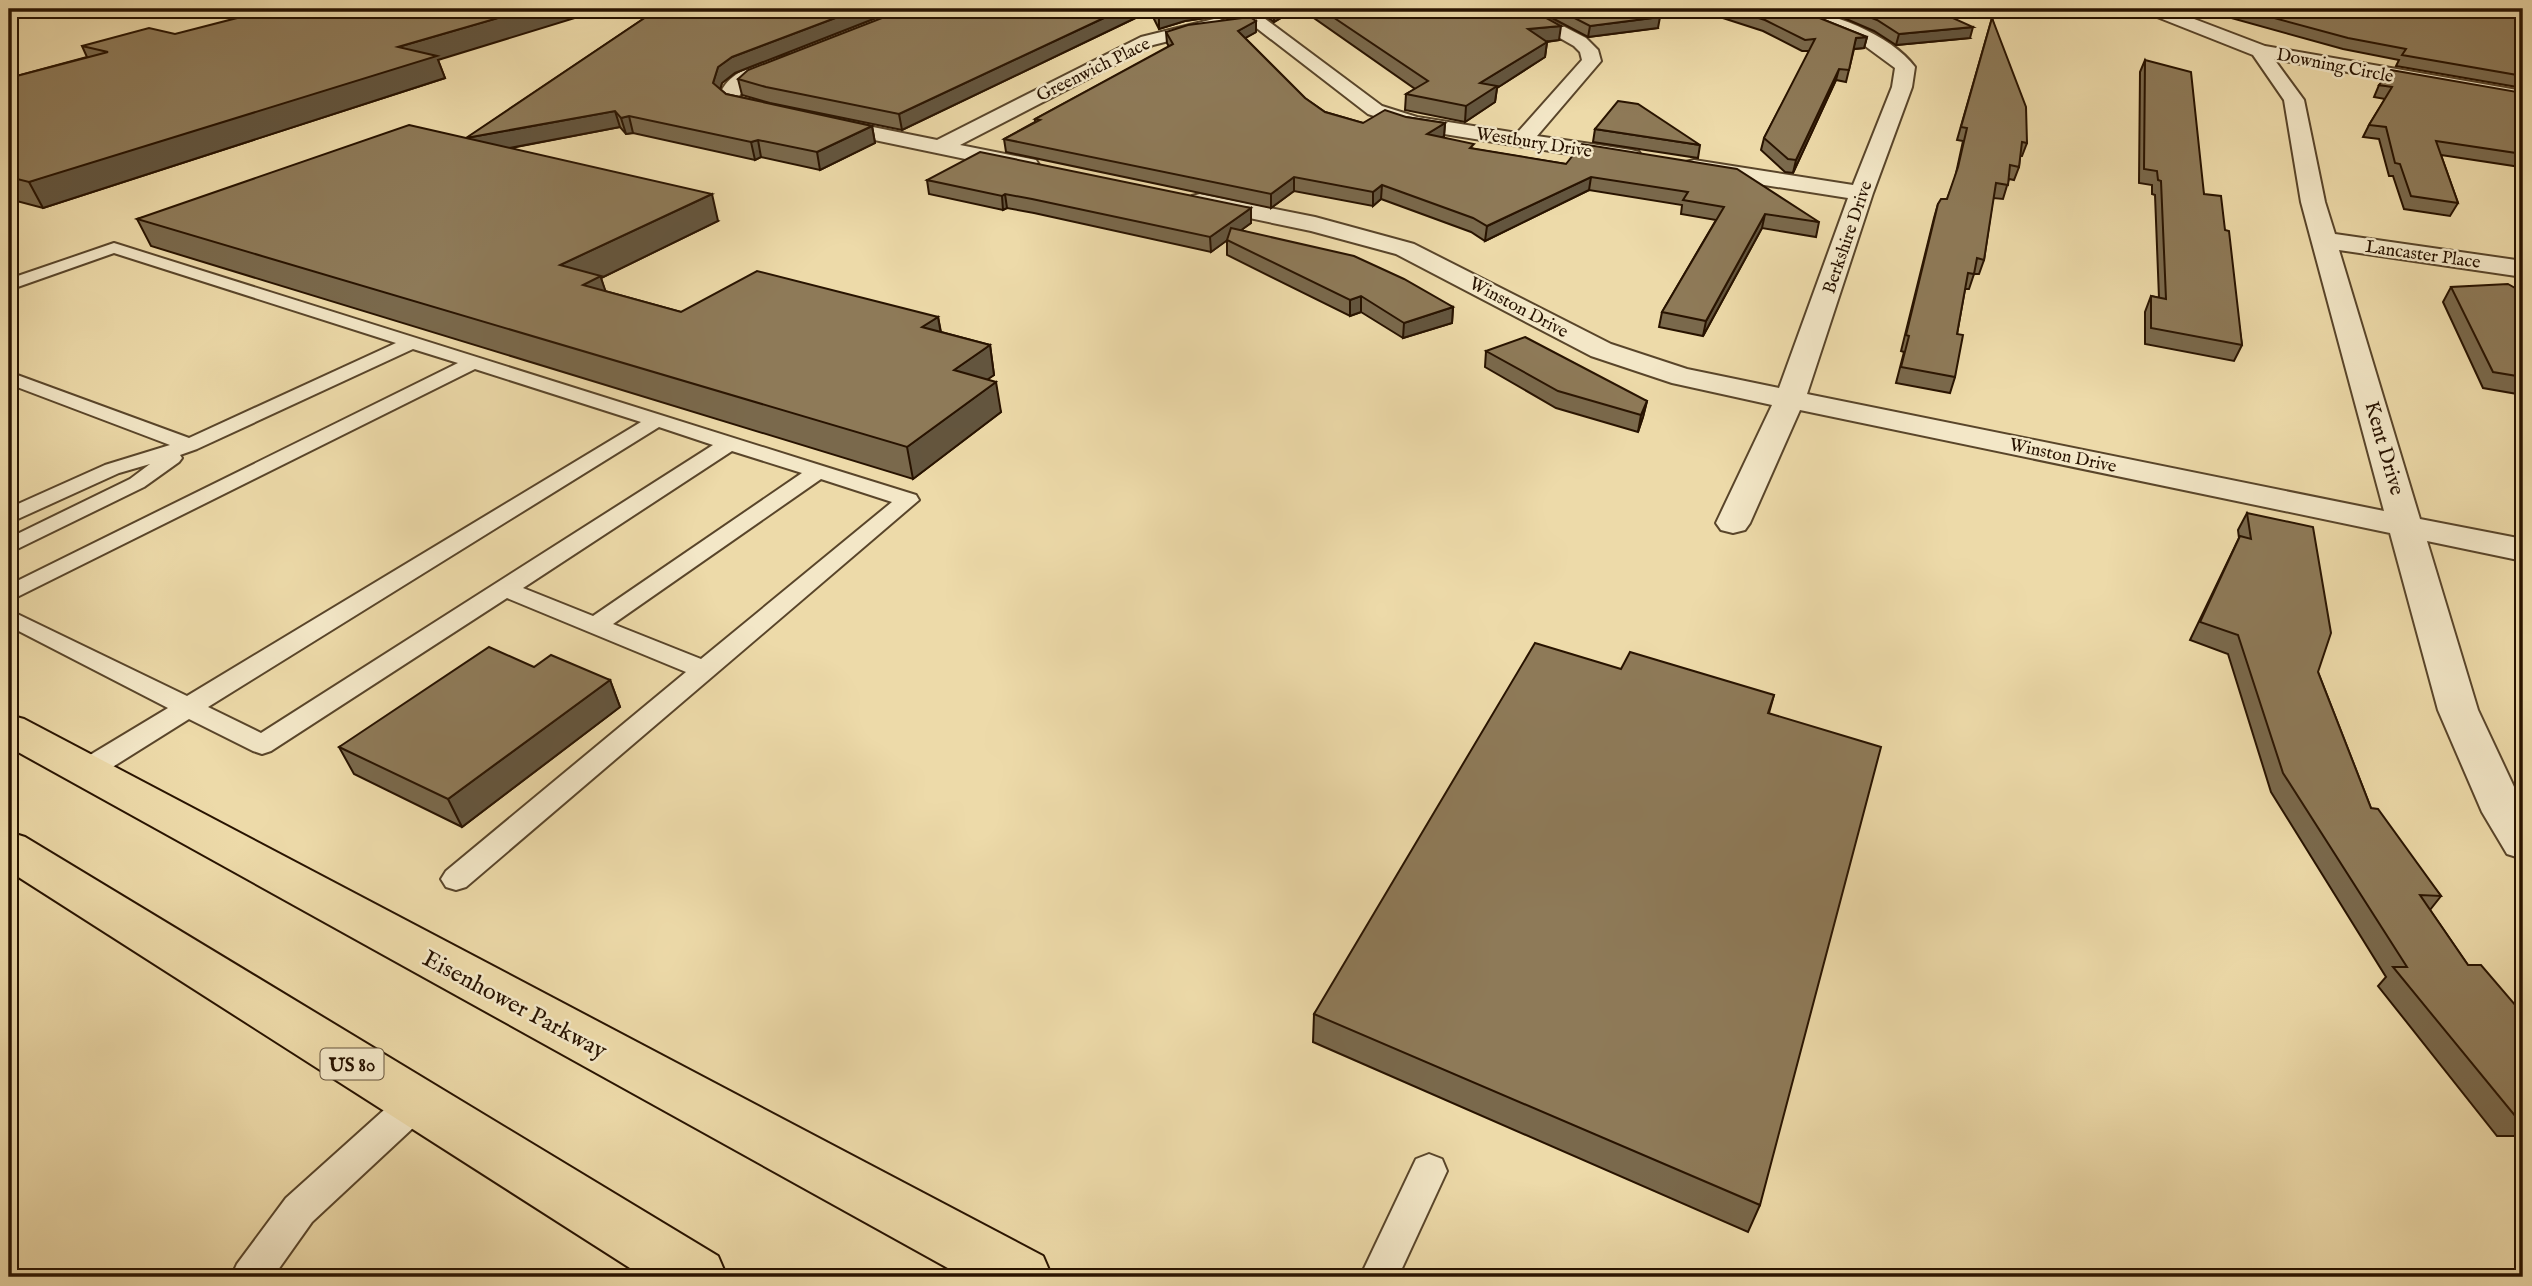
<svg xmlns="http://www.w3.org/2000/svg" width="2532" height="1286" viewBox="0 0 2532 1286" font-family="'IM FELL English',serif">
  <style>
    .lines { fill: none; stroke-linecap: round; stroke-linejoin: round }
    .service-casing { stroke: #59452a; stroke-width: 4 }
    .minor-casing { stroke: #59452a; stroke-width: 4 }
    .primary-casing { stroke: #281300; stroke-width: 4 }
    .service { fill: #f3e7c7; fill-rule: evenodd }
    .minor { fill: #f3e7c7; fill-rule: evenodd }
    .primary { fill: #eddaa9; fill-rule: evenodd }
    .wall { fill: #7a694c; stroke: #281300; stroke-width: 2 }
    .shaded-wall { fill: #63553e; stroke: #281300; stroke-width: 2 }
    .building { fill: #8e7a58; stroke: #281300; stroke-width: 2 }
    .labels { text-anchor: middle; stroke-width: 5; stroke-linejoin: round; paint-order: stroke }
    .far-street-label { font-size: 18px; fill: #281300; stroke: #f3e7c7 }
    .shield { fill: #f3e7c7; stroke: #65533c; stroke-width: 2 }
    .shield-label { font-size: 19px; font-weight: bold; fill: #281300 }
    .street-label { font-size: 21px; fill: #281300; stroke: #f3e7c7 }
    .near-street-label { font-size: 24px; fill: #281300; stroke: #f3e7c7 }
  </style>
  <rect width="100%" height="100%" fill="#eddaa9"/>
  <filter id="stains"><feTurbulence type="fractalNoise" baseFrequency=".00286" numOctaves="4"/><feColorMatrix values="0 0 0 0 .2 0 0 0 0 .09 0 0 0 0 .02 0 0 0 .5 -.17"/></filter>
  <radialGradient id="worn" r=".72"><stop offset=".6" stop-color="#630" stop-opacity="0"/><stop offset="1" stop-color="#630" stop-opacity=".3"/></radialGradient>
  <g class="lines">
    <!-- service casing -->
    <g class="service-casing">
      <g id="service">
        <path d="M28,9h19l-38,10v-6z"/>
        <path d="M114,243l712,224 90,28 3,5 -453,387 -10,3 -10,-3 -5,-8 5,-8 240,-199 -179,-74 -236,153 -9,3 -9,-3 -64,-32 -94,59 -10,3 -10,-3 -4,-7 4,-7 93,-56 -159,-82v-16l178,86 454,-274 -166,-53 -466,232v-16l449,-222 -45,-14 -216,100 -17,6 2,3 -3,4 -35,25 -135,66v-15l121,-59 20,-15 -31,9 -110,50v-15l96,-43 65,-20 -161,-61v-12l180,66 207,-95 -282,-90 -105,37v-11zM659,427l54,18 -452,288 -53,-26zM732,451l70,22 -209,143 -70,-28zM821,479l71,23 -191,157 -88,-35z"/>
        <path d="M416,1088l12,4 5,11 -5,11 -116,108 -39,55h-42l6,-13 49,-66 118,-106z"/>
        <path d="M1429,1154l13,5 5,12 -49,106h-38l56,-118z"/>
      </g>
    </g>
    <!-- minor casing -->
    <g class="minor-casing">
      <g id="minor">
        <path d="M1232,9h20l130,97 35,11 100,16 65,-73 -2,-8 -6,-6 -65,-37h21l56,29 12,12 3,11 -64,75 94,14 8,2 3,5 -3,5 -8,2 -218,-35 -45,-15z"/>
        <path d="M1783,9c40,-2 108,25 132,58l-3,20 -39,106 -66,201 577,117 -83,-309 -17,-102 -31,-45 -106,-42 -3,-4h24l97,37 258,45v12l-249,-44 30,41 21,102 10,32 188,27v16l-184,-27 81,269 103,20v22l-96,-20 51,169 45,96v53l-16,-5 -25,-42 -44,-102 -48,-177 -590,-123 -50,113 -5,7 -12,3 -12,-3 -5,-7 56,-118 -100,-22 -81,-27 -195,-102 -85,-23 -119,-25 -4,-5 4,-5 8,-2 115,23 99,27 197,100 76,25 92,19 69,-190 -154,-24 -8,-2 -3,-5 3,-5 8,-2 159,25 39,-98 3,-19 -34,-25 -75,-30z"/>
        <path d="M1218,18l9,5 -3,4 -71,18 -193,100 76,15 3,5 -3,5 -8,2 -259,-54 -39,-10 -11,-11c8,-27 45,-36 69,-42l7,2 2,4 -2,4 -45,18 -11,13 5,4 25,6 168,34 204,-103z"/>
      </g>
    </g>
    <!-- primary casing -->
    <g class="primary-casing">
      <g id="primary">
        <path d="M9,715l15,4 1019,537 9,21h-88l-955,-530z"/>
        <path d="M9,832l16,5 693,419 9,21h-83l-635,-406z"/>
      </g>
    </g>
    <!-- service -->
    <use href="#service" class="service"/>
    <!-- minor -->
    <use href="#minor" class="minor"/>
    <!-- primary -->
    <use href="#primary" class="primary"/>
  </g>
  <!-- wall -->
  <g class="wall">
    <path d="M658,9h241l-164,64 -13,10 -2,6 6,5 146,32 3,17 -55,27 -59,-13 -6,3 -122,-27 -7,1 -6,-7 -109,21 207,73 -117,57 4,13 76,21 257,5 3,15 49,13 4,30 -7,4 14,33 -88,67 -762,-233 -14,-27 330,-81z"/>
    <path d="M905,9h329v5l-49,7 -26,8 -9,-18 -248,119 -132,-27 -28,-8 -4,-16z"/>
    <path d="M1255,9h236l13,7 55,24 -12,2 -2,15 -48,31 -2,14 -30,20 -60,-12 1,-16 9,-5 -107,-75 -12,-5 -22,13z"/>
    <path d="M1535,9h115l8,19 -70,9z"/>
    <path d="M1695,9h102l70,28 -3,11 -10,1 -8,33 -10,-2 -43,93 -8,-1 -24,-22 3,-12 46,-87h-8l-39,-20z"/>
    <path d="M1808,9h125l37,29 -74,7 -22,-14 -37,-16z"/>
    <path d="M2218,9h296l9,1v78l-127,-22 3,-6 -56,-11 -126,-35z"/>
    <path d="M1992,18l35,125 -5,13h-2l-1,11 -5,13 -5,-1 -6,20 -10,-1 -9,62 -5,14h-5l-5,15h-4l-8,45 -2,43 -5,16 -54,-10 8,-31 -3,-1 33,-133 4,-14 9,-5 8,-21 8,-37 -6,-1z"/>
    <path d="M1166,32h90l-11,6 60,60 20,14 38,11 43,-6 39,6 -1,13 -3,1 33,12 92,15 253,58 -3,15 -54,-9 -59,108 -44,-9 3,-15 54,-92 -35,-6 1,-9 -93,-15 -104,51 -14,-9 -90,-33 -8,7 -79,-15 -23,17 -265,-56 -2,-13 31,-17v-3l134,-72 -2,-4z"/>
    <path d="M82,46l356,14 7,18 -402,130 -34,-9v-121l78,-21z"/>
    <path d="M2145,60l59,134 21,36 17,115 -8,16 -89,-17v-32l6,-16 8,2 -4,-103 -3,-1v-9l-13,-2 1,-111z"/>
    <path d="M2379,85l144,8v79l-3,-5 -79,-12 17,48 -8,13 -46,-7 -11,-33h-4l-10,-37 -16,-2 6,-12 16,-26 -11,-2z"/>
    <path d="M1595,129l105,16 -2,13 -105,-16z"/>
    <path d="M927,180l324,28v15l-10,7 212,77 -1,16 -49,15 -42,-26 -11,4 -123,-61v-15l-16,12 -177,-39 -27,-5 -4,2 -74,-16z"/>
    <path d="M2451,287l72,8v100l-40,-7 -40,-86z"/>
    <path d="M1486,351l161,50 -4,16 -5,15 -82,-24 -71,-41z"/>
    <path d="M2247,513l71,159 53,136 70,88 -11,14 38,55 55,49v122h-26l-119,-150 8,-9 -115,-185 -43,-138 -38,-14 49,-102 -1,-8z"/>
    <path d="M534,667l76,13 10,27 -158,120 -108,-53 -15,-27z"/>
    <path d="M1621,669l153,26 -5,18 -9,492 -12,27 -435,-190 1,-28z"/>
  </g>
  <!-- shaded-wall -->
  <g class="shaded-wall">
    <path d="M529,9h75l-166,51 7,18 -402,130 -14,-26 369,-135z"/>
    <path d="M859,9h40l-164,64 -13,10 -5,16 -4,-16 5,-16 14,-10z"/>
    <path d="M1123,9h27v2l-248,119 -3,-16z"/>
    <path d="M1178,9h56v5l-49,7 -26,8v-15z"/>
    <path d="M1274,9h22l-22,13z"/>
    <path d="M1660,17l-2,11 -70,9 2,-11z"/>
    <path d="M1256,21v11l-18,10v-11z"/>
    <path d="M1561,26l-2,14 -33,4 2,-15z"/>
    <path d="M1973,27l-3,11 -74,7 3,-11z"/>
    <path d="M1867,37l-3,11 -11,1 3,-11z"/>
    <path d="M1547,42l-2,15 -48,31 -2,14 -30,20 1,-16 14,-23z"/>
    <path d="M1839,69l-3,11 -43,93 3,-13z"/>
    <path d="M615,111l5,16 -148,28 -6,-17z"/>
    <path d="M629,116l4,17 -7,1 -5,-16z"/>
    <path d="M1445,123l-1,13 -18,11 1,-13z"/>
    <path d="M872,126l3,17 -55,27 -3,-18z"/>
    <path d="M758,140l3,17 -6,3 -4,-18z"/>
    <path d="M1294,177v14l-23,17v-14z"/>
    <path d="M1591,177l-2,13 -104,51 2,-15z"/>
    <path d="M1382,185l-1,14 -8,7v-14z"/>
    <path d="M712,194l6,27 -117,57 9,26 -18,9 -32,-48z"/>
    <path d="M1005,194l2,14 -4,2 -1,-14z"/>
    <path d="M1251,208v15l-40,29 -1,-15z"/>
    <path d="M1765,214l-3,14 -59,108 3,-15z"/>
    <path d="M1361,296v16l-11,4v-16z"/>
    <path d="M1453,307l-1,16 -49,15 1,-15z"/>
    <path d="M938,317l5,29 -21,-19z"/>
    <path d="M990,345l4,30 -36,25 -4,-30z"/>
    <path d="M996,382l5,30 -88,67 -6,-32z"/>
    <path d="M1647,401l-4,16 -5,15 3,-17z"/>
    <path d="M610,680l10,27 -158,120 -14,-28z"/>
  </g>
  <!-- building -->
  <g class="building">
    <path d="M272,9h257l-131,38 39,9 -408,126 -20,-5v-99l99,-26 -26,-6 67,-18 26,6z"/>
    <path d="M658,9h201l-127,48 -14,10 -5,16 13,11 146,32 -55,26 -59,-12 -7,2 -122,-26 -8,2 -6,-7 -149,27z"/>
    <path d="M905,9h218l-224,105 -133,-27 -28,-8 10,-9z"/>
    <path d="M1156,9h22l-19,5z"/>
    <path d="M1321,9h170l13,7 10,-7h16l31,17 -33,3 19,13 -67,41 17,3 -31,20 -60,-12 22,-13z"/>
    <path d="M1557,9h93l10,8 -70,9z"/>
    <path d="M1730,9h67l70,28 -11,1 -7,32 -10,-1 -43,91 -8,-1 -24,-21 51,-99 -10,1 -40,-20z"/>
    <path d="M1849,9h84l40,18 -74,7 -22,-14z"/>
    <path d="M2241,9h273l9,1v66l-121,-21 4,-6 -58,-11z"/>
    <path d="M1250,17l6,4 -18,10 67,67 20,14 38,11 22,-13 21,7 39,6 -18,11 47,10 -4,4 96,16 16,-20 155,25 82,53 -54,-8 -59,107 -44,-9 62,-105 -41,-7 5,-8 -97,-15 -104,49 -14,-8 -91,-33 -9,7 -79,-15 -23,17 -267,-55 36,-19 -5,-1 138,-75 -7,-12 22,-7z"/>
    <path d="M1992,18l34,89 1,36 -5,-1 -3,25 -9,-2 -2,20 -12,-2 -12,77 -7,-2 -3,16 -6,-1 -11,61 6,1 -8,42 -54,-10 8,-31 -3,-1 32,-131 3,-5h6l11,-32 9,-39 -6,-1z"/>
    <path d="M2145,60l46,12 13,122 17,2 4,34 4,1 13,114 -91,-17v-32l15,3 -5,-118 -3,-1 -1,-9 -13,-2z"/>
    <path d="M2391,70l132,23v61l-87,-13 22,62 -47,-7 -11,-32 -5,-1 -9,-36 -17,-2 23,-38 -13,-2z"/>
    <path d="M1618,101l20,3 62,41 -105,-16z"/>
    <path d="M409,125l303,69 -152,71 41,11 -18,9 98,27 76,-41 181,46 -16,10 68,18 -36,25 42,12 -89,65 -770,-228z"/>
    <path d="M980,152l271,56 -41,29 -178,-38 -27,-5 -3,2 -75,-16z"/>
    <path d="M1231,228l123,28 50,23 49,28 -49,16 -43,-27 -11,4 -123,-60z"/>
    <path d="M2508,284l14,8 1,3v82l-30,-5 -42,-85z"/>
    <path d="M1525,337l122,64 -6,14 -83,-24 -72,-40z"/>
    <path d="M2247,513l66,14 18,106 -13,39 53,136 7,1 63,87 -21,-1 48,70h13l42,49v103h-7l-123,-150h14l-124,-194 -45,-138 -38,-13 40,-86 11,3z"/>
    <path d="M1535,643l86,26 9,-17 144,43 -6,18 113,34 -121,458 -446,-191z"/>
    <path d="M489,647l45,20 17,-12 59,25 -162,119 -109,-52z"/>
  </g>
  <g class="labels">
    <!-- far-street labels -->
    <g class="far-street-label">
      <text transform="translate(2335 65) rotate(11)" y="6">Downing Circle</text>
      <text transform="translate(1093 69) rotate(-26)" y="6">Greenwich Place</text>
      <text transform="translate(1534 142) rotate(9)" y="6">Westbury Drive</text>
      <text transform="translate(1847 237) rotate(-71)" y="6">Berkshire Drive</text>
      <text transform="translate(2423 254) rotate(8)" y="6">Lancaster Place</text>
      <text transform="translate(1519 307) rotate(28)" y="6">Winston Drive</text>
      <text transform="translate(2063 455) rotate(12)" y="6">Winston Drive</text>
    </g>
    <!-- shield labels -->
    <rect class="shield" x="320.5" y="1048.5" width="63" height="31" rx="5"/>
    <g class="shield-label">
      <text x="352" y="1071">US 80</text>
    </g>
    <!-- street labels -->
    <g class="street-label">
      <text transform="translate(2385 448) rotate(74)" y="7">Kent Drive</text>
    </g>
    <!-- near-street labels -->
    <g class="near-street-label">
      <text transform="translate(515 1004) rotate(28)" y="8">Eisenhower Parkway</text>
    </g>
  </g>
  <!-- margin -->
  <rect width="2532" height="1286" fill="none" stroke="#eddaa9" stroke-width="35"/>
  <rect x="10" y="10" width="2511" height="1265" fill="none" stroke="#281300" stroke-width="3.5"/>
  <rect x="18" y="18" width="2497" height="1251" fill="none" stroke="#281300" stroke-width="2"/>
  <rect width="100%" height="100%" filter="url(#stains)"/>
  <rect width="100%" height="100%" fill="url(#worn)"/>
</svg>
